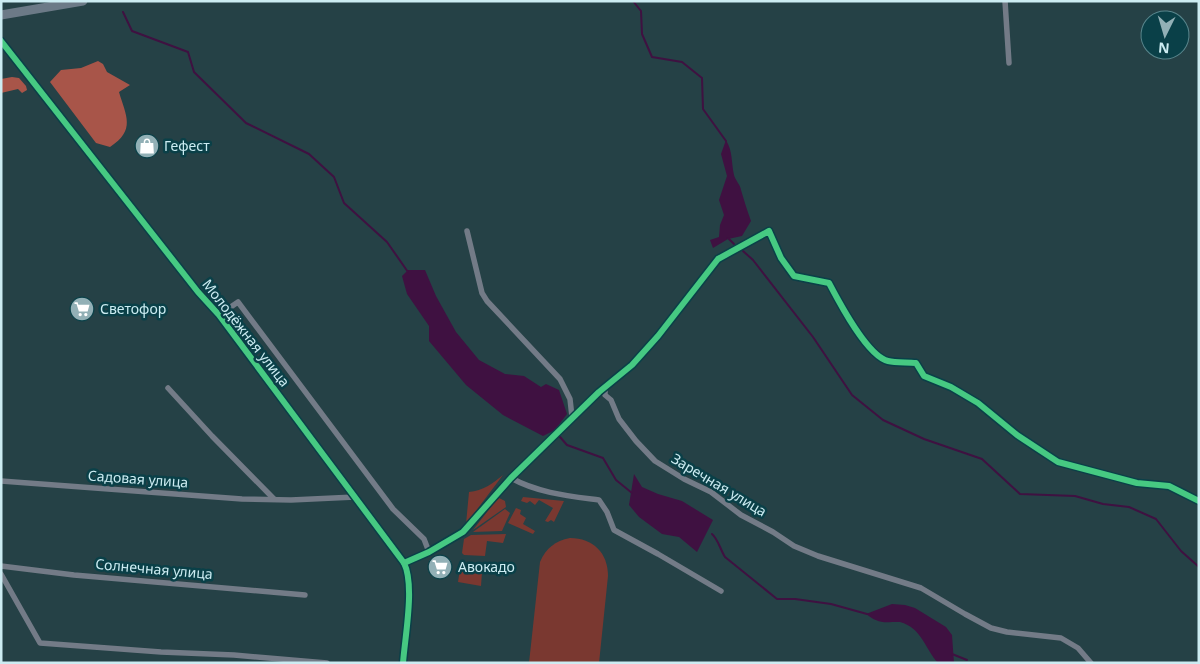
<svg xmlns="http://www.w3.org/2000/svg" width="1200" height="664" viewBox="0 0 1200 664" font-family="'Noto Sans',sans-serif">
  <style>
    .green { fill: #7a3830 }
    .forest { fill: #a85549 }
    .water { fill: #3f1141 }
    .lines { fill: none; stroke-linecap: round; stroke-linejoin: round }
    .stream { stroke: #3f1141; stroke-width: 2 }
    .minor { stroke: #737b87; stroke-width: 5.5 }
    .primary { stroke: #6c7a87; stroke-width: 9 }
    .cycleway-casing { stroke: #0a4048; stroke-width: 9 }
    .cycleway { stroke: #46c982; stroke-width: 6 }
    .labels { text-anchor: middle; stroke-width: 5; stroke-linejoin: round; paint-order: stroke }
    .poi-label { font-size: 14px; fill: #ccecf2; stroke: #0a4048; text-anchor: start }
    .street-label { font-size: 14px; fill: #ccecf2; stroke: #0a4048 }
  </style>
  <rect width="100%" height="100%" fill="#254146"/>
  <!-- green -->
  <g class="green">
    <path d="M503,475l-37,49 3,-32c14,-1 24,-9 34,-17z"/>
    <path d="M523,497l41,4 -10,21 -3,-2 -3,2 -3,-1 8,-13 -14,-8 -4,5 -5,-4 -3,2 -6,-2z"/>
    <path d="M499,498l6,3 1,6 -33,23 24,-31z"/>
    <path d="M516,508l5,2 -1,4 6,4 -3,6 12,7 -2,3 -25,-11z"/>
    <path d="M505,509l5,4 -8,18 -29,1z"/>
    <path d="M506,534l-3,9 -16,-2 -2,15 -21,-1 -2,-2 2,-14 7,-4z"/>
    <path d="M570,538c23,0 38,15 38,38l-9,87h-70l11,-101c6,-14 15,-21 30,-24z"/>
    <path d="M461,562l18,2 -1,7 4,1 -1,14 -23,-4z"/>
  </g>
  <!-- forest -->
  <g class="forest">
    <path d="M98,61l5,3 4,8 23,13 -11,7c7,24 17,38 -9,55l-14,-4 -46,-61 11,-12 20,-2z"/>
    <path d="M12,77l7,1 7,8 1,4 -5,3 -4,-4 -17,4v-14z"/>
  </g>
  <!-- water -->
  <g class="water">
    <path d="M726,140c7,12 5,21 8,35 1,5 6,9 7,15 3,10 6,20 10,31l-9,15 -14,3 -15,9 -3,-8 9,-3 1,-12 4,-10 -5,-15 8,-24 -6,-22z"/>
    <path d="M408,270h17l11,26 20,36 23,28 26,14 19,2 17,11 5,-3 13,6 8,24 -12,16 -12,6 -40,-21 -37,-30 -37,-44v-15l-22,-32 -5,-18z"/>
    <path d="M634,474l8,13 16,7 24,7 31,19 -16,32 -18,-15 -17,-3 -23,-17 -10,-12z"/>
    <path d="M892,604l13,1 10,3 31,19 6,8 2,28h-16c-13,-14 -16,-35 -38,-41 -1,0 -6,0 -8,0 -11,1 -17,-1 -26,-8z"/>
  </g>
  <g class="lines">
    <!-- stream -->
    <g class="stream">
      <path d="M633,1l8,10 1,23 10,23 30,5 20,16 1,31 23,32"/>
      <path d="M123,12l9,19 56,21 6,20 52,51 63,31 25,23 10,26 43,39 21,30"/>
      <path d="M728,238l6,6"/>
      <path d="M743,251l10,9 60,77 39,58 31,25 41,19 58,20 38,35 55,2 28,8 26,3 27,12 25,32 18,16"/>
      <path d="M560,437l7,8 36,13 13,22 16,13"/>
      <path d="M712,534c6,5 8,15 13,23l52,42h18l36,5 36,10"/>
      <path d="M952,654l15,6"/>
    </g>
    <!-- minor -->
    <g class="minor">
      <path d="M1005,1l4,62"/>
      <path d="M1,41l197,251 21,23 185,248c11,22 1,73 -1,100"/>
      <path d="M467,231l15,62 5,8 73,78 10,20 2,18"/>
      <path d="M219,315l19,-13 155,207 31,30 5,13"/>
      <path d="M168,388l44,48 62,63"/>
      <path d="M605,389v6l6,5 8,19 17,22 19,20 29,18 27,13 30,23 32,17 21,14 24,10 103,32 44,26 26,14 16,4 54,6 17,10 13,15"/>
      <path d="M511,478c27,15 58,18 88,22l8,12 7,18 44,24 63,37"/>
      <path d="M1,481l241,18 49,1 64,-3"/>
      <path d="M404,563l25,-11 34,-20 48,-54 88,-86 33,-27 26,-29 60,-77 51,-28 12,27 13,18 35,7c10,19 38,73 59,78 8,2 19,1 28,2l8,13 27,11 27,16 39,32 41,27 79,21 32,3 30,15"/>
      <path d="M1,566l73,9 231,20"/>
      <path d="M1,574l39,69 121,9 73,3 93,8"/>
    </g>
    <!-- primary -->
    <path class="primary" d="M1,15l82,-14"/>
    <!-- cycleway casing -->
    <g class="cycleway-casing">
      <g id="cycleway">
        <path d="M1,41l197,251 21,23 185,248c11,22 1,73 -1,100"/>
        <path d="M404,563l25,-11 34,-20 48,-54 88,-86 33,-27 26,-29 60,-77 51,-28 12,27 13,18 35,7c10,19 38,73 59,78 8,2 19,1 28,2l8,13 27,11 27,16 39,32 41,27 79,21 32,3 30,15"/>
      </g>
    </g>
    <!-- cycleway -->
    <use href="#cycleway" class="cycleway"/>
  </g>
  <!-- icons -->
  <defs>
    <g id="shop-disc" transform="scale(1.25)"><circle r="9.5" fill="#92b0b6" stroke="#0a4048"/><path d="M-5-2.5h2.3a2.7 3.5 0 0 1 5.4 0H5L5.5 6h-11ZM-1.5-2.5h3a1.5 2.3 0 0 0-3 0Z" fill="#fff"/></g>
    <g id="supermarket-disc" transform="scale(1.25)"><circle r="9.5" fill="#92b0b6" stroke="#0a4048"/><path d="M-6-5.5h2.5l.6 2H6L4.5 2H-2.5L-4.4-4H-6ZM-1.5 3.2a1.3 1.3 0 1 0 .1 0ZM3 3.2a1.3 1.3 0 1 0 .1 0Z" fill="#fff"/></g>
  </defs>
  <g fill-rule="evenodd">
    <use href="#shop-disc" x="147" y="146"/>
    <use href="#supermarket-disc" x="82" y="309"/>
    <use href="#supermarket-disc" x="440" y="567"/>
  </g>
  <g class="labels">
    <!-- poi labels -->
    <g class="poi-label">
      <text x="164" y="151">Гефест</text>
      <text x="100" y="314">Светофор</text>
      <text x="458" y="572">Авокадо</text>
    </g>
    <!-- street labels -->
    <g class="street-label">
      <text transform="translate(246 333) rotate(52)" y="5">Молодёжная улица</text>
      <text transform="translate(138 479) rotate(4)" y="5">Садовая улица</text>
      <text transform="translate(719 485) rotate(31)" y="5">Заречная улица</text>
      <text transform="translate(154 569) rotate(5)" y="5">Солнечная улица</text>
    </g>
  </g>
  <!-- border -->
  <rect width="1200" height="664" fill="none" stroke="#ccecf2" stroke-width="5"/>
  <!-- north arrow -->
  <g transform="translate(1165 35) rotate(185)"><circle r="24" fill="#0a4048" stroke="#58858c"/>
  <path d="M0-4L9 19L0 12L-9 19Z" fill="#92b0b6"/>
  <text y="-8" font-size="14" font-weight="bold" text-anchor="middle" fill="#ccecf2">N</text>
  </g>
</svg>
